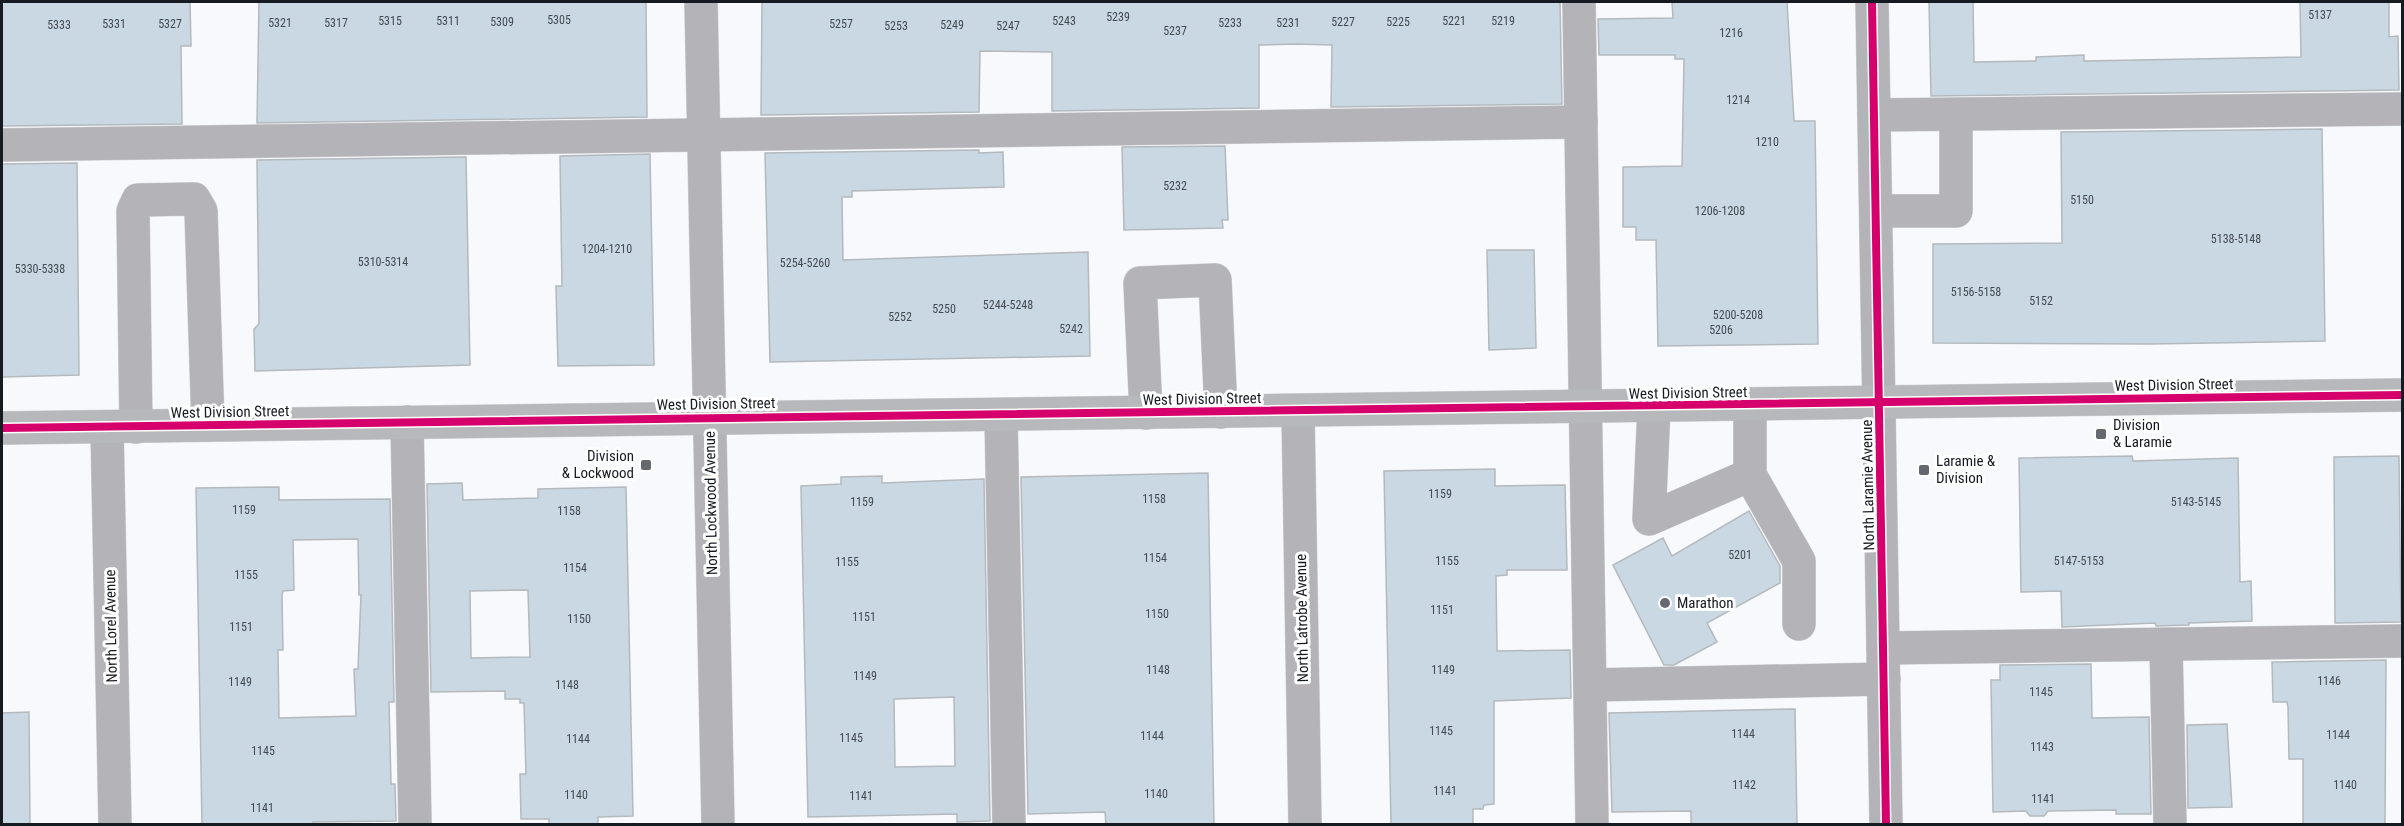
<svg xmlns="http://www.w3.org/2000/svg" width="2404" height="826" viewBox="0 0 2404 826" font-family="'Roboto Condensed',sans-serif">
  <style>
    .building { fill: #cad8e3; stroke: #b4b9bd; stroke-width: 1.5; fill-rule: evenodd }
    .lines { fill: none; stroke-linecap: round; stroke-linejoin: round }
    .minor-casing { stroke: #d4d5d8; stroke-width: 34 }
    .major-casing { stroke: #d4d5d8; stroke-width: 34 }
    .minor { stroke: #b4b4b8; stroke-width: 33 }
    .major { stroke: #b6b8bb; stroke-width: 33 }
    .cycleway-casing { stroke: #fff; stroke-width: 11 }
    .cycleway { stroke: #d6006c; stroke-width: 8 }
    .poi-dot { fill: #65686e; stroke: #fff; stroke-width: 2 }
    .labels { text-anchor: middle; stroke-width: 6; stroke-linejoin: round; paint-order: stroke }
    .number-label { font-size: 12px; fill: #434a52 }
    .street-label { font-size: 15px; fill: #161a21; stroke: #fff }
    .poi-label { font-size: 15px; fill: #161a21; stroke: #fff; text-anchor: start }
  </style>
  <rect width="100%" height="100%" fill="#f7f9fc"/>
  <!-- building -->
  <g class="building">
    <path d="M2,2h188l1,44h-10l1,78 -180,2z"/>
    <path d="M259,2h387l1,115 -390,6z"/>
    <path d="M762,2h798l2,102 -231,3 1,-62 -36,-1 -37,1v63l-207,3v-59l-72,-1 -1,61 -218,3z"/>
    <path d="M1672,2h115l7,119h21l3,223 -160,2 -2,-106h-20v-13h-13v-60l59,-1 2,-107h-9v-4h-76l-1,-36 75,-1z"/>
    <path d="M1929,2h44l1,60 62,-1v-4l48,-2v6l217,-4 -1,-55h89v35l9,-1 1,54 -468,6z"/>
    <path d="M2322,129l3,212 -175,3 -217,-1v-99l129,-1 -1,-111z"/>
    <path d="M1225,146l3,74h-6l1,8 -99,2 -2,-83z"/>
    <path d="M979,150v3l24,-1 1,35 -152,4v6h-10l1,63 245,-8 2,104 -320,6 -5,-209z"/>
    <path d="M650,154l4,211 -96,1 -2,-80h6l-2,-130z"/>
    <path d="M466,157l4,208 -215,6 -1,-42 5,-5 -2,-164z"/>
    <path d="M77,163l2,212 -77,2v-213z"/>
    <path d="M1487,250h47l2,98 -47,2z"/>
    <path d="M2132,456l1,5 105,-3 2,124 11,-1 1,40 -63,2v2l-33,1 -1,-3 -93,4 -1,-36 -40,1 -2,-134z"/>
    <path d="M2399,456l2,166 -66,1 -1,-166z"/>
    <path d="M1495,469v17l70,-1 2,85h-60v5l-11,1 1,75 73,-1 1,48 -77,3v103l-10,1 -1,4h-10v16h-82l-7,-354z"/>
    <path d="M1208,473l6,352h-108l-1,-13 -77,2 -7,-337z"/>
    <path d="M882,476v7l102,-4 6,342 -33,1v-8l-149,3 -7,-331 40,-2v-7zM954,697l1,69 -60,1 -1,-68z"/>
    <path d="M462,483l1,17 75,-2v-9l88,-2 7,329 -35,1v8h-49v-6h-28l-1,-45h6l-2,-71h-4v-4h-15v-8l-74,1 -4,-208zM528,590l2,67 -59,1 -1,-67z"/>
    <path d="M279,487v13l111,-1 4,203h-5l2,82h4l1,37 -83,1v3h-111l-6,-337zM358,539l1,56h2l-3,74h-4l2,47 -77,2 -1,-68h5l-1,-55 1,-4 11,-1 -1,-50z"/>
    <path d="M1749,511l31,55v17l-73,40 10,19 -43,23h-10l-51,-100 50,-27 9,18z"/>
    <path d="M2386,660l-1,165h-82v-66h-14l-1,-52 -1,-5h-14l-1,-40z"/>
    <path d="M2091,664l1,54 57,-1 2,97h-35v-4l-68,1 -4,5h-14l-4,-5 -33,1 -2,-132h9v-15z"/>
    <path d="M1795,709l2,116h-106v-14l-79,1 -3,-99z"/>
    <path d="M29,712l1,113h-28v-112z"/>
    <path d="M2227,724l5,83 -44,1 -1,-83z"/>
  </g>
  <g class="lines">
    <!-- minor casing -->
    <g class="minor-casing">
      <g id="minor">
        <path d="M701,2l17,822"/>
        <path d="M1579,2l13,822"/>
        <path d="M1872,2l14,822"/>
        <path d="M1874,115l528,-6"/>
        <path d="M2,145l1579,-23"/>
        <path d="M1876,211h80v-96"/>
        <path d="M1750,406v69l49,86v63"/>
        <path d="M1654,407l-5,112 101,-44"/>
        <path d="M1298,411l7,413"/>
        <path d="M1146,413l-6,-130 75,-3 6,132"/>
        <path d="M1001,415l8,409"/>
        <path d="M407,422l8,402"/>
        <path d="M107,427l8,397"/>
        <path d="M136,427l-3,-216 5,-11 56,-1 7,12 7,214"/>
        <path d="M2166,645l4,179"/>
        <path d="M1883,648l519,-7"/>
        <path d="M1590,685l294,-6"/>
      </g>
    </g>
    <!-- major casing -->
    <g class="major-casing">
      <path id="major" d="M2,428l2400,-33"/>
    </g>
    <!-- minor -->
    <use href="#minor" class="minor"/>
    <!-- major -->
    <use href="#major" class="major"/>
    <!-- cycleway casing -->
    <g class="cycleway-casing">
      <g id="cycleway">
        <path d="M1872,2l14,822"/>
        <path d="M2,428l2400,-33"/>
      </g>
    </g>
    <!-- cycleway -->
    <use href="#cycleway" class="cycleway"/>
  </g>
  <!-- markers -->
  <g class="poi-dot">
    <rect x="2095" y="428" width="12" height="12" rx="3"/>
    <rect x="640" y="459" width="12" height="12" rx="3"/>
    <rect x="1918" y="464" width="12" height="12" rx="3"/>
    <circle cx="1665" cy="603" r="6"/>
  </g>
  <g class="labels">
    <!-- number labels -->
    <g class="number-label">
      <text x="2320" y="19">5137</text>
      <text x="1118" y="21">5239</text>
      <text x="559" y="24">5305</text>
      <text x="390" y="25">5315</text>
      <text x="448" y="25">5311</text>
      <text x="1064" y="25">5243</text>
      <text x="1454" y="25">5221</text>
      <text x="1503" y="25">5219</text>
      <text x="502" y="26">5309</text>
      <text x="1343" y="26">5227</text>
      <text x="1398" y="26">5225</text>
      <text x="280" y="27">5321</text>
      <text x="336" y="27">5317</text>
      <text x="1230" y="27">5233</text>
      <text x="1288" y="27">5231</text>
      <text x="114" y="28">5331</text>
      <text x="170" y="28">5327</text>
      <text x="841" y="28">5257</text>
      <text x="59" y="29">5333</text>
      <text x="952" y="29">5249</text>
      <text x="896" y="30">5253</text>
      <text x="1008" y="30">5247</text>
      <text x="1175" y="35">5237</text>
      <text x="1731" y="37">1216</text>
      <text x="1738" y="104">1214</text>
      <text x="1767" y="146">1210</text>
      <text x="1175" y="190">5232</text>
      <text x="2082" y="204">5150</text>
      <text x="1720" y="215">1206-1208</text>
      <text x="2236" y="243">5138-5148</text>
      <text x="607" y="253">1204-1210</text>
      <text x="383" y="266">5310-5314</text>
      <text x="805" y="267">5254-5260</text>
      <text x="40" y="273">5330-5338</text>
      <text x="1976" y="296">5156-5158</text>
      <text x="2041" y="305">5152</text>
      <text x="1008" y="309">5244-5248</text>
      <text x="944" y="313">5250</text>
      <text x="1738" y="319">5200-5208</text>
      <text x="900" y="321">5252</text>
      <text x="1071" y="333">5242</text>
      <text x="1721" y="334">5206</text>
      <text x="1440" y="498">1159</text>
      <text x="1154" y="503">1158</text>
      <text x="862" y="506">1159</text>
      <text x="2196" y="506">5143-5145</text>
      <text x="244" y="514">1159</text>
      <text x="569" y="515">1158</text>
      <text x="1740" y="559">5201</text>
      <text x="1155" y="562">1154</text>
      <text x="1447" y="565">1155</text>
      <text x="2079" y="565">5147-5153</text>
      <text x="847" y="566">1155</text>
      <text x="575" y="572">1154</text>
      <text x="246" y="579">1155</text>
      <text x="1442" y="614">1151</text>
      <text x="1157" y="618">1150</text>
      <text x="864" y="621">1151</text>
      <text x="579" y="623">1150</text>
      <text x="241" y="631">1151</text>
      <text x="1158" y="674">1148</text>
      <text x="1443" y="674">1149</text>
      <text x="865" y="680">1149</text>
      <text x="2329" y="685">1146</text>
      <text x="240" y="686">1149</text>
      <text x="567" y="689">1148</text>
      <text x="2041" y="696">1145</text>
      <text x="1441" y="735">1145</text>
      <text x="1743" y="738">1144</text>
      <text x="2338" y="739">1144</text>
      <text x="1152" y="740">1144</text>
      <text x="851" y="742">1145</text>
      <text x="578" y="743">1144</text>
      <text x="2042" y="751">1143</text>
      <text x="263" y="755">1145</text>
      <text x="1744" y="789">1142</text>
      <text x="2345" y="789">1140</text>
      <text x="1445" y="795">1141</text>
      <text x="1156" y="798">1140</text>
      <text x="576" y="799">1140</text>
      <text x="861" y="800">1141</text>
      <text x="2043" y="803">1141</text>
      <text x="262" y="812">1141</text>
    </g>
    <!-- street labels -->
    <g class="street-label">
      <text transform="translate(2174 385) rotate(-1)" y="5">West Division Street</text>
      <text transform="translate(1688 393) rotate(-1)" y="5">West Division Street</text>
      <text transform="translate(1202 399) rotate(-1)" y="5">West Division Street</text>
      <text transform="translate(716 404) rotate(-1)" y="5">West Division Street</text>
      <text transform="translate(230 412) rotate(-1)" y="5">West Division Street</text>
      <text transform="translate(1868 485) rotate(-91)" y="5">North Laramie Avenue</text>
      <text transform="translate(711 503) rotate(-91)" y="5">North Lockwood Avenue</text>
      <text transform="translate(1302 618) rotate(-91)" y="5">North Latrobe Avenue</text>
      <text transform="translate(111 626) rotate(-91)" y="5">North Lorel Avenue</text>
    </g>
    <!-- poi labels -->
    <g class="poi-label">
      <text x="2113" y="430">Division<tspan x="2113" dy="17">&amp; Laramie</tspan></text>
      <text x="634" y="461" text-anchor="end">Division<tspan x="634" dy="17">&amp; Lockwood</tspan></text>
      <text x="1936" y="466">Laramie &amp;<tspan x="1936" dy="17">Division</tspan></text>
      <text x="1677" y="608">Marathon</text>
    </g>
  </g>
  <!-- border -->
  <rect width="2404" height="826" fill="none" stroke="#161a21" stroke-width="6"/>
</svg>
